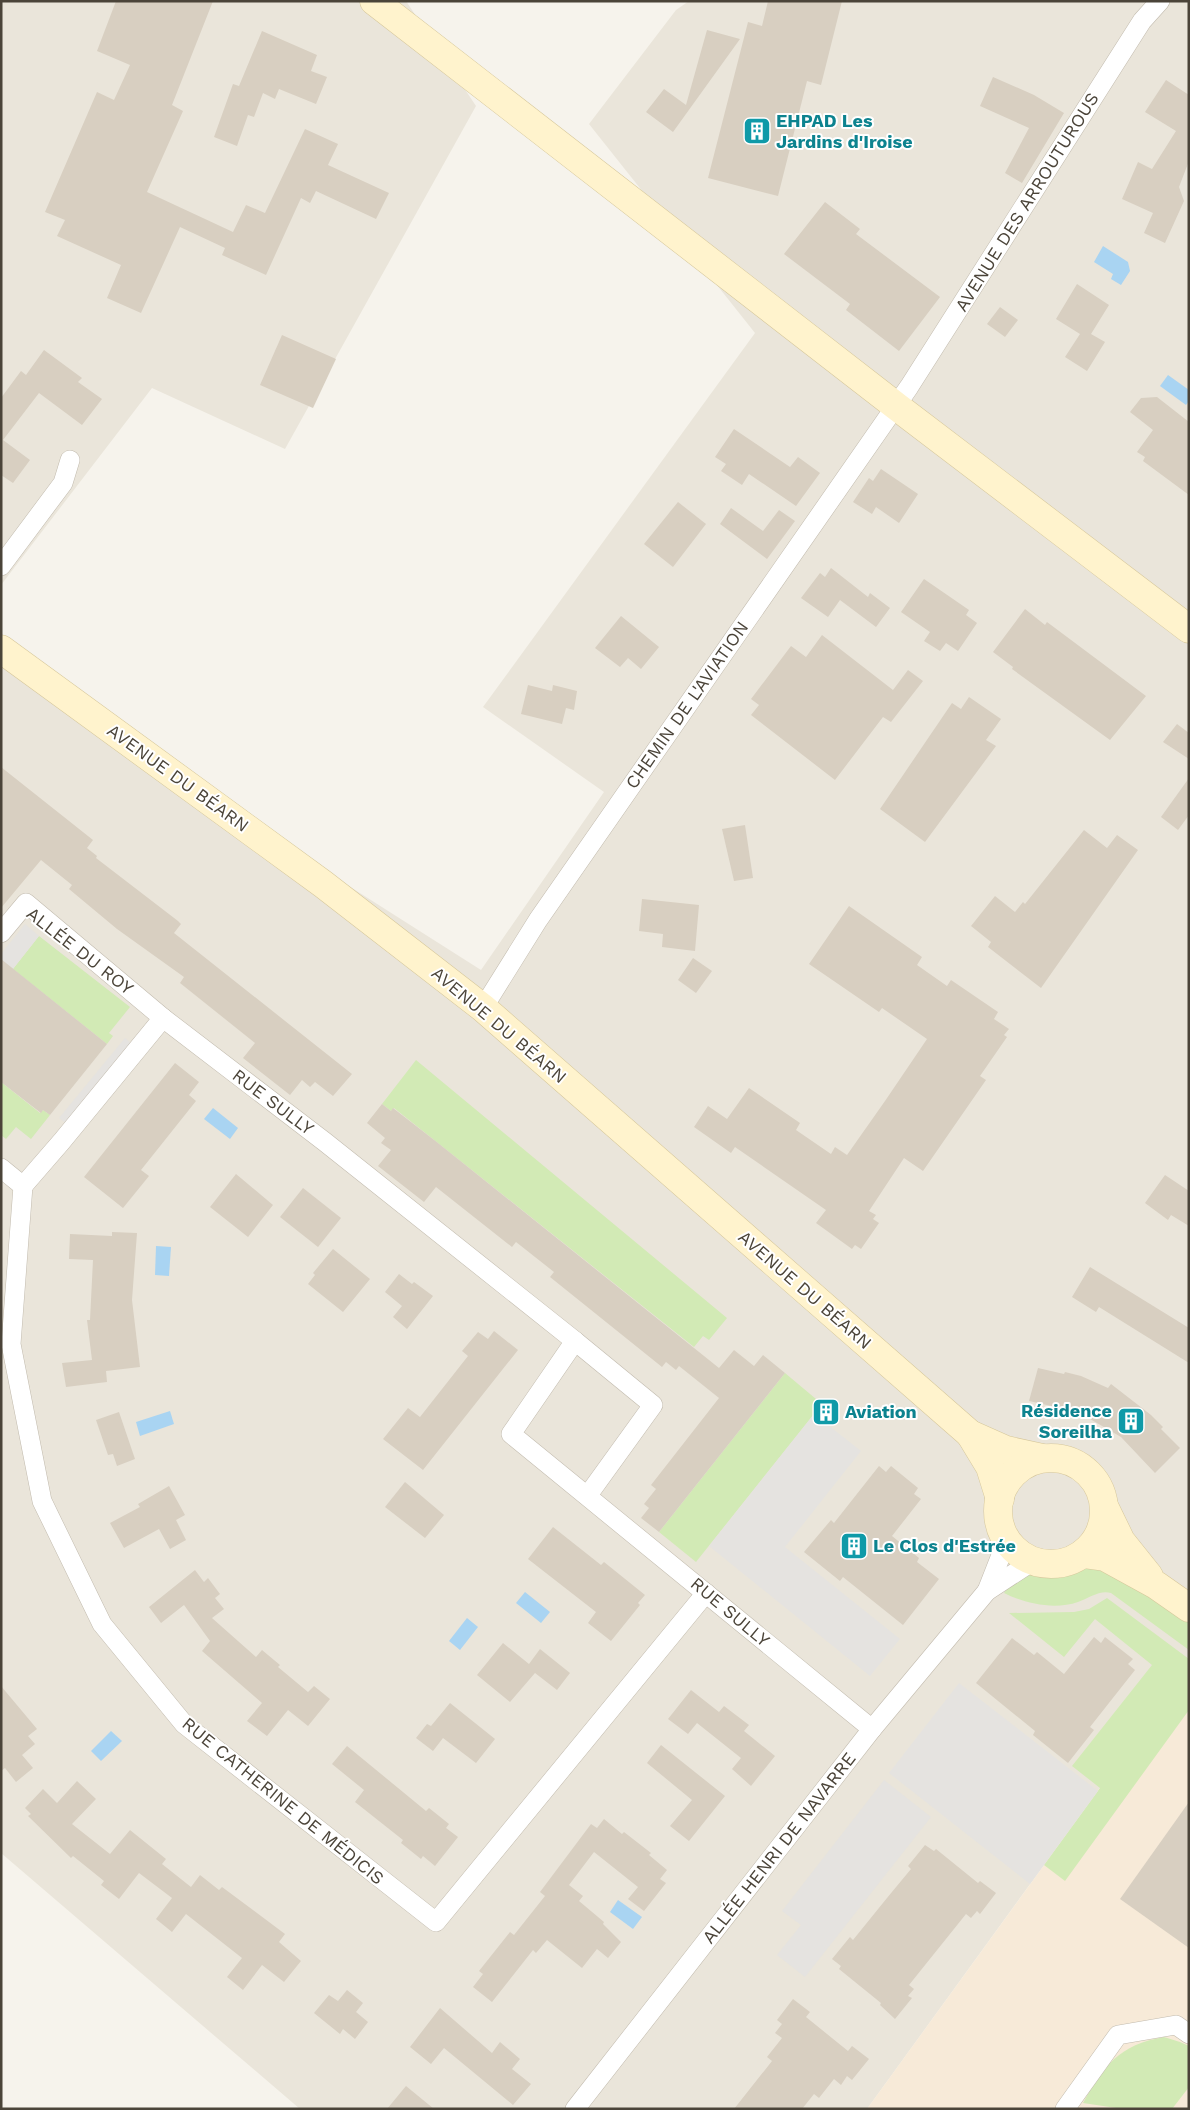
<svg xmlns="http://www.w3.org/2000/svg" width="1190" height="2110" viewBox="0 0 1190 2110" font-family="'Work Sans',sans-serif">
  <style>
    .residential { fill: #eae5da }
    .commercial { fill: #f7ead8 }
    .green { fill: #d2eab5 }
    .parking { fill: #e5e3e0 }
    .water { fill: #a9d4f2 }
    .building { fill: #d8cfc1 }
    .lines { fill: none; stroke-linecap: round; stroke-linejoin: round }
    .street-casing { stroke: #c2bbae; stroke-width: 20 }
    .secondary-casing { stroke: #d6c79b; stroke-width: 29 }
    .street { stroke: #fff; stroke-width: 19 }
    .secondary { stroke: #fff3cd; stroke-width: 28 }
    .labels { text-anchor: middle; stroke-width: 4; stroke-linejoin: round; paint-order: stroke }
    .culture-label { font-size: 18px; font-weight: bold; fill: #0d838f; stroke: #fff; text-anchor: start }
    .street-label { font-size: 18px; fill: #4b4439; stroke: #fff }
  </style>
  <rect width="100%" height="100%" fill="#f6f3ec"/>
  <!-- residential -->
  <g class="residential">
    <path d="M1,1h405l70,105 -191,343 -133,-61 -151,197z"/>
    <path d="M689,1h500v1664l-322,444h-567l-299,-256v-1188l480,305 123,-178 -121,-85 272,-374 -166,-209 87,-114z"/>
  </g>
  <!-- commercial -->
  <path class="commercial" d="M1189,1665v444h-322l233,-321z"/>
  <!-- green -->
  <g class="green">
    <path d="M39,936l91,71 -21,26 4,3 -6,8 -94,-75z"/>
    <path d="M416,1060l311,258 -18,22 -6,-4 -9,11 -300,-239 -3,3 -9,-7z"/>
    <path d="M1,1082l39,31 3,-3 7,5 -19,24 -15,-12 -10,12 -5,-4z"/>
    <path d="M785,1373l37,31 -126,158 -37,-30z"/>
    <path d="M1091,1563l98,56v31l-78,-57c-12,-3 -21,5 -33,9 -23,8 -53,2 -74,-9l8,-11 19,-13 29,1 16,-5z"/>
    <path d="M1107,1598l82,61v51l-124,171 -21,-16 56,-77 -28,-22 80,-101 -57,-46 -31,38 -55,-44 65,-1 15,-3z"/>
    <path d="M1164,2037l16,5 9,4v41l-17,22h-49l-40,-6c21,-38 36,-58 81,-66z"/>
  </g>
  <!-- parking -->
  <g class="parking">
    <path d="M25,924l14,12 -38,48v-30z"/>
    <path d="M125,1038l7,6 -65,80 -8,-6z"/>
    <path d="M814,1414l47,37 -76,96 115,92 -30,37 -161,-130z"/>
    <path d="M959,1683l139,108 -68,93 -141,-111z"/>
    <path d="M884,1780l47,37 -126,160 -28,-22 24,-30 -19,-14z"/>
  </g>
  <!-- water -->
  <g class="water">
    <path d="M1103,246l25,16 2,9 -9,14 -10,-6 2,-5 -19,-12z"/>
    <path d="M1168,375l21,15v11l-3,4 -26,-19z"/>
    <path d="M213,1108l25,20 -8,11 -26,-20z"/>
    <path d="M156,1246l15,1 -2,29 -14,-1z"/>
    <path d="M170,1411l4,13 -34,12 -4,-14z"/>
    <path d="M525,1592l25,20 -9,11 -25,-20z"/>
    <path d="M467,1618l11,9 -18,23 -11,-9z"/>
    <path d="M111,1731l11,10 -21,20 -10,-10z"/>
    <path d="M618,1900l24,17 -9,12 -23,-17z"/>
  </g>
  <!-- building -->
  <g class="building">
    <path d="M116,1h97l-41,104 11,6 -36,81 86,40 13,-27 19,8 40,-84 33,15 -10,21 61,28 -13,26 -60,-28 -6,12 -9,-5 -35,77 -44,-20 3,-7 -45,-21 -39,86 -34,-15 14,-33 -64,-29 8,-16 -20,-8 52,-120 17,8 16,-35 -33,-14z"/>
    <path d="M768,1h74l-21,84 -14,-4 -29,115 -70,-18 40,-156 14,4z"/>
    <path d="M707,30l33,9 -67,93 -27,-20 18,-23 22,16z"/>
    <path d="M262,31l55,24 -6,16 16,6 -11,27 -37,-15 -4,10 -12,-6 -9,24 -6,-2 -11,31 -23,-9 19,-53 6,2z"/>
    <path d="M993,77l41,18 30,18 -42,70 -17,-10 24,-45 -49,-22z"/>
    <path d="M1166,80l23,15v66l-10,26 5,14 -19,42 -21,-10 9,-20 -31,-14 16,-37 14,7 24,-38 -31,-19z"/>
    <path d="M825,202l35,27 -4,5 84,63 -41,54 -53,-41 4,-6 -66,-50z"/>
    <path d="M1077,284l32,21 -18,29 14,8 -18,29 -22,-14 15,-23 -24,-15z"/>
    <path d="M1000,307l18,13 -13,17 -18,-13z"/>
    <path d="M282,335l54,24 -23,49 -53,-23z"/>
    <path d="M44,350l38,28 -4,4 24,17 -20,26 -43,-32 -36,47 27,20 -17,23 -12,-8v-77l20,-27 5,4z"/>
    <path d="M1157,397l32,25v73l-46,-34 2,-4 -8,-5 16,-22 -23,-18 11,-14z"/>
    <path d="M734,429l56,38 8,-10 22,16 -24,33 -47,-32 -7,11 -21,-14 5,-7 -11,-7z"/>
    <path d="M881,469l37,25 -19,29 -23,-16 -4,7 -19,-12 16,-24 4,3z"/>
    <path d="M678,502l28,22 -33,43 -29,-23z"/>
    <path d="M731,508l32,23 16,-21 16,11 -28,38 -47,-35z"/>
    <path d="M831,568l37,29 2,-4 20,15 -14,19 -36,-27 -12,17 -27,-19 19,-25 5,4z"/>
    <path d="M924,579l45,31 -3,5 11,8 -19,28 -12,-8 -6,8 -16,-10 6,-9 -29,-20z"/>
    <path d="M1025,609l20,16 2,-3 99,74 -36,44 -98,-71 1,-2 -20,-15z"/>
    <path d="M621,616l38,31 -18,22 -13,-11 -8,9 -25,-19z"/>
    <path d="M822,635l71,55 15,-20 15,11 -32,41 -8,-5 -48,63 -84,-65 8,-10 -8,-6 40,-53 15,11z"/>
    <path d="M528,685l24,6 1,-6 24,6 -3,19 -8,-2 -4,16 -41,-10z"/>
    <path d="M969,697l32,22 -15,21 10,6 -71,96 -45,-33 72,-106 9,6z"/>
    <path d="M1177,724l12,9v26l-26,-17z"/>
    <path d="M1,767l92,73 -6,8 10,8 -1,2 82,63 3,3 -7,9 178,141 -19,22 -18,-14 -5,5 -8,-7 -12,15 -47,-37 12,-15 -75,-60 4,-6 -67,-48 -48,-40 3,-4 -31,-25 -40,48z"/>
    <path d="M1189,778v37l-11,15 -17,-13z"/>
    <path d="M745,825l8,53 -19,3 -12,-52z"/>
    <path d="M1084,830l23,18 10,-13 21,15 -97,138 -53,-41 3,-5 -20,-16 24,-30 20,16 8,-10 2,2z"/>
    <path d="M642,899l57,6 -4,46 -33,-4 1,-13 -24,-3z"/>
    <path d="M849,906l73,51 -5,8 30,21 4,-6 47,32 -4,7 15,10 -5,6 3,2 -27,39 6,4 -63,91 -19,-13 -35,53 7,4 -3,4 6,4 -18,26 -6,-4 -3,4 -36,-26 10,-13 -91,-63 -4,6 -37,-26 14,-21 19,13 22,-31 51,35 -4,7 35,24 4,-7 12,8 38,-54 42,-62 -45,-31 -3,4 -70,-48z"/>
    <path d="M693,958l19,13 -16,22 -18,-13z"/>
    <path d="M1,959l106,85 -57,71 -7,-5 -2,3 -40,-31z"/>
    <path d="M175,1063l24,19 -10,13 7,6 -55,69 8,6 -26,32 -39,-31z"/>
    <path d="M382,1104l9,7 2,-3 45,35 281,225 15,-18 20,16 9,-11 22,18 -126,159 -18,-14 8,-10 -5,-4 12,-15 -5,-4 68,-87 -40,-32 -3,4 -10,-8 -4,5 -112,-90 4,-5 -38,-30 -4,5 -76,-60 -12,15 -46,-36 13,-16 -10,-7 4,-5 -18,-15z"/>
    <path d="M236,1174l37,31 -25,32 -38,-30z"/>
    <path d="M1165,1175l24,16v35l-18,-11 -3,5 -23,-17z"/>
    <path d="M303,1188l38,30 -23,29 -38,-30z"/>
    <path d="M112,1232l25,1 -5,67 8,67 -34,4 1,11 -41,5 -4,-24 30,-3 -5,-40h3l3,-60 -24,-1 1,-25 42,2z"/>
    <path d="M333,1249l37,30 -27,33 -35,-28 7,-9 -2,-2z"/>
    <path d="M1090,1267l99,61v35l-90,-56 -3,5 -24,-15z"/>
    <path d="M399,1274l13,10 2,-2 19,14 -26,33 -14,-12 9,-11 -17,-14z"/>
    <path d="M494,1331l24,19 -95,120 -40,-31 25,-31 12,9 48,-61 -6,-5 16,-19 10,7z"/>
    <path d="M1038,1368l26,6 1,-2 16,4 27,12 3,-4 40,31 12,12 -2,2 19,19 -25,25 -34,-36 -43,-25 -49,-11z"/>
    <path d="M119,1412l16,47 -18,7 -4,-12 -5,1 -12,-35z"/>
    <path d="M879,1466l7,6 5,-6 27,22 -4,6 7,5 -29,37 27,22 -2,4 22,17 -36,46 -60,-48 -3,4 -36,-29 27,-32 3,3z"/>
    <path d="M405,1482l39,33 -19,23 -40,-31z"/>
    <path d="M169,1486l16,29 -9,5 10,20 -16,9 -11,-20 -35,19 -14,-25 30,-16 -2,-3z"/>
    <path d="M553,1527l48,38 3,-3 41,33 -7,8 2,2 -29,36 -23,-18 8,-11 -68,-53z"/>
    <path d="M195,1570l9,12 4,-4 12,16 -5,4 9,11 -12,9 44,39 6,-7 18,15 -2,2 30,25 6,-6 16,13 -22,27 -20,-16 -21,26 -20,-15 15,-18 -60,-52 8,-10 -26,-36 -23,18 -12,-16z"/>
    <path d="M1094,1637l7,6 4,-6 28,22 -5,5 7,6 -45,57 4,3 -26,33 -35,-28 2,-4 -59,-48 36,-45 22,17 3,-3 27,22z"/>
    <path d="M503,1643l26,21 11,-15 30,24 -13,17 -22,-17 -25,29 -33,-27z"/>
    <path d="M1,1686l36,43 -9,7 7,8 -13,11 11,13 -17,14 -11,-14 -4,3z"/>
    <path d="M691,1690l28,22 5,-6 25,19 -5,6 31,25 -24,30 -19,-17 9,-11 -44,-35 -9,11 -20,-15z"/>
    <path d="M450,1703l45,36 -19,24 -33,-25 -10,13 -17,-13 11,-14 4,2z"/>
    <path d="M661,1745l64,51 -36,45 -19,-15 22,-26 -45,-37z"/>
    <path d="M347,1746l79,65 3,-3 20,16 -3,4 12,9 -23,29 -12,-10 -2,3 -20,-16 2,-3 -48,-38 9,-12 -32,-26z"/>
    <path d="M77,1781l19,18 -24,25 38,30 20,-24 36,29 -4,5 29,23 9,-12 19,15 3,-3 63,47 -6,8 22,19 -17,21 -22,-17 -19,25 -16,-13 15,-19 -56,-44 -14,18 -16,-13 16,-21 -33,-25 -20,26 -18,-14 3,-4 -31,-25 -2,2 -43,-42 3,-2 -6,-6 18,-19 14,14z"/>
    <path d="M1189,1802v146l-69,-49z"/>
    <path d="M604,1819l18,15 2,-2 27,21 -2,2 18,15 -7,9 6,4 -22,28 -16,-12 10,-12 -44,-35 -25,33 14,11 -4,5 25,21 -1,2 18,18 -13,16 -11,-9 -15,19 -35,-28 -11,13 -3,-3 -41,52 -19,-15 10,-13 -4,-3 31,-39 4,3 31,-39 -5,-4 51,-68 6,4z"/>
    <path d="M925,1845l9,6 2,-2 42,34 2,-2 16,12 -16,21 -3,-3 -6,7 -5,-4 -57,71 5,4 -6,7 4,2 -17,21 -15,-14 1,-2 -42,-34 2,-3 -9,-7 18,-22 3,3 34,-42 24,-29 -3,-3z"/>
    <path d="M347,1990l16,13 -7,9 12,10 -13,17 -12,-10 -3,5 -26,-21 15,-18 9,6z"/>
    <path d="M793,1999l17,13 -4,5 42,34 4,-5 17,13 -17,21 -5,-4 -6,9 -7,-6 -15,19 -5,-4 -12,15h-68l38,-48 -5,-4 15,-19 -7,-5 7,-9 -5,-4z"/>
    <path d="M440,2008l52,45 8,-11 20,17 -8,10 19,15 -18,21 -69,-57 -13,16 -21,-17z"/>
    <path d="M406,2086l28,23h-47z"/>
  </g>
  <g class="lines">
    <!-- street casing -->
    <g class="street-casing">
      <g id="street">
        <path d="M1,566l62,-83 7,-23"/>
        <path d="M1,933l25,-30 137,115"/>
        <path d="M483,1008l55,-88 371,-533 233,-366 18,-20"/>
        <path d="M1,1168l22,18 39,-45 101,-123 162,124 250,199 -64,93 361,295"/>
        <path d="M23,1186l-12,158 31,157 60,123 82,100 252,198 270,-329"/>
        <path d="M575,1341l78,64 -65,90"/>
        <path d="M987,1591l20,-51"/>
        <path d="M575,2109l297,-380 115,-138 46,-30"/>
        <path d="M1065,2109l53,-74 58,-10 13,9"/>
      </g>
    </g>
    <!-- secondary casing -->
    <g class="secondary-casing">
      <g id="secondary">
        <path d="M374,1l522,405 293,223"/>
        <path d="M1,649l322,235 160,124 487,426 36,16 36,8"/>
        <path d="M970,1434l20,33 10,32"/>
        <circle cx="1051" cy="1511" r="53"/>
        <path d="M1105,1508l16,33 28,35"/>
        <path d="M1083,1554l22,3 51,28 33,23"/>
      </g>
    </g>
    <!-- street -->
    <use href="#street" class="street"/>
    <!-- secondary -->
    <use href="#secondary" class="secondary"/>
  </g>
  <!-- icons -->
  <defs>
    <g id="building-square" transform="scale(1.4375)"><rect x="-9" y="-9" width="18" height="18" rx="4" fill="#0f9aa8" stroke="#fff"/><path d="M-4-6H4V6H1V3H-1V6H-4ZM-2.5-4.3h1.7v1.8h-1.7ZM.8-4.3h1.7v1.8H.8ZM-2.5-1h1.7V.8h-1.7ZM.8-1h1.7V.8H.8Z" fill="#fff"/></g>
  </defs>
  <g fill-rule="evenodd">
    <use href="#building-square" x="757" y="131"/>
    <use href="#building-square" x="826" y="1412"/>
    <use href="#building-square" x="1131" y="1421"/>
    <use href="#building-square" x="854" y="1546"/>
  </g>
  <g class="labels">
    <!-- culture labels -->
    <g class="culture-label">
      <text x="776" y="127">EHPAD Les<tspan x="776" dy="21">Jardins d'Iroise</tspan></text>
      <text x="1112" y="1417" text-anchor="end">Résidence<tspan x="1112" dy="21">Soreilha</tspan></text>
      <text x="845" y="1418">Aviation</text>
      <text x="873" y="1552">Le Clos d'Estrée</text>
    </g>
    <!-- street labels -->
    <g class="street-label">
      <text transform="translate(1027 202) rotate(-58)" y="6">AVENUE DES ARROUTUROUS</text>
      <text transform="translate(687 705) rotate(-55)" y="6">CHEMIN DE L'AVIATION</text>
      <text transform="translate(178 778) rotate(36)" y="6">AVENUE DU BÉARN</text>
      <text transform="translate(80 951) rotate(38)" y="6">ALLÉE DU ROY</text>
      <text transform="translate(499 1025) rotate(40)" y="6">AVENUE DU BÉARN</text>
      <text transform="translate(273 1102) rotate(37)" y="6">RUE SULLY</text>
      <text transform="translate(805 1290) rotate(41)" y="6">AVENUE DU BÉARN</text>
      <text transform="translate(730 1612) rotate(40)" y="6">RUE SULLY</text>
      <text transform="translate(283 1801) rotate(39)" y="6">RUE CATHERINE DE MÉDICIS</text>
      <text transform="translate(779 1848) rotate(-52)" y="6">ALLÉE HENRI DE NAVARRE</text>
    </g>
  </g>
  <!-- border -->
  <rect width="1190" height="2110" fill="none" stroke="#4b4439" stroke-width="5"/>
</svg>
